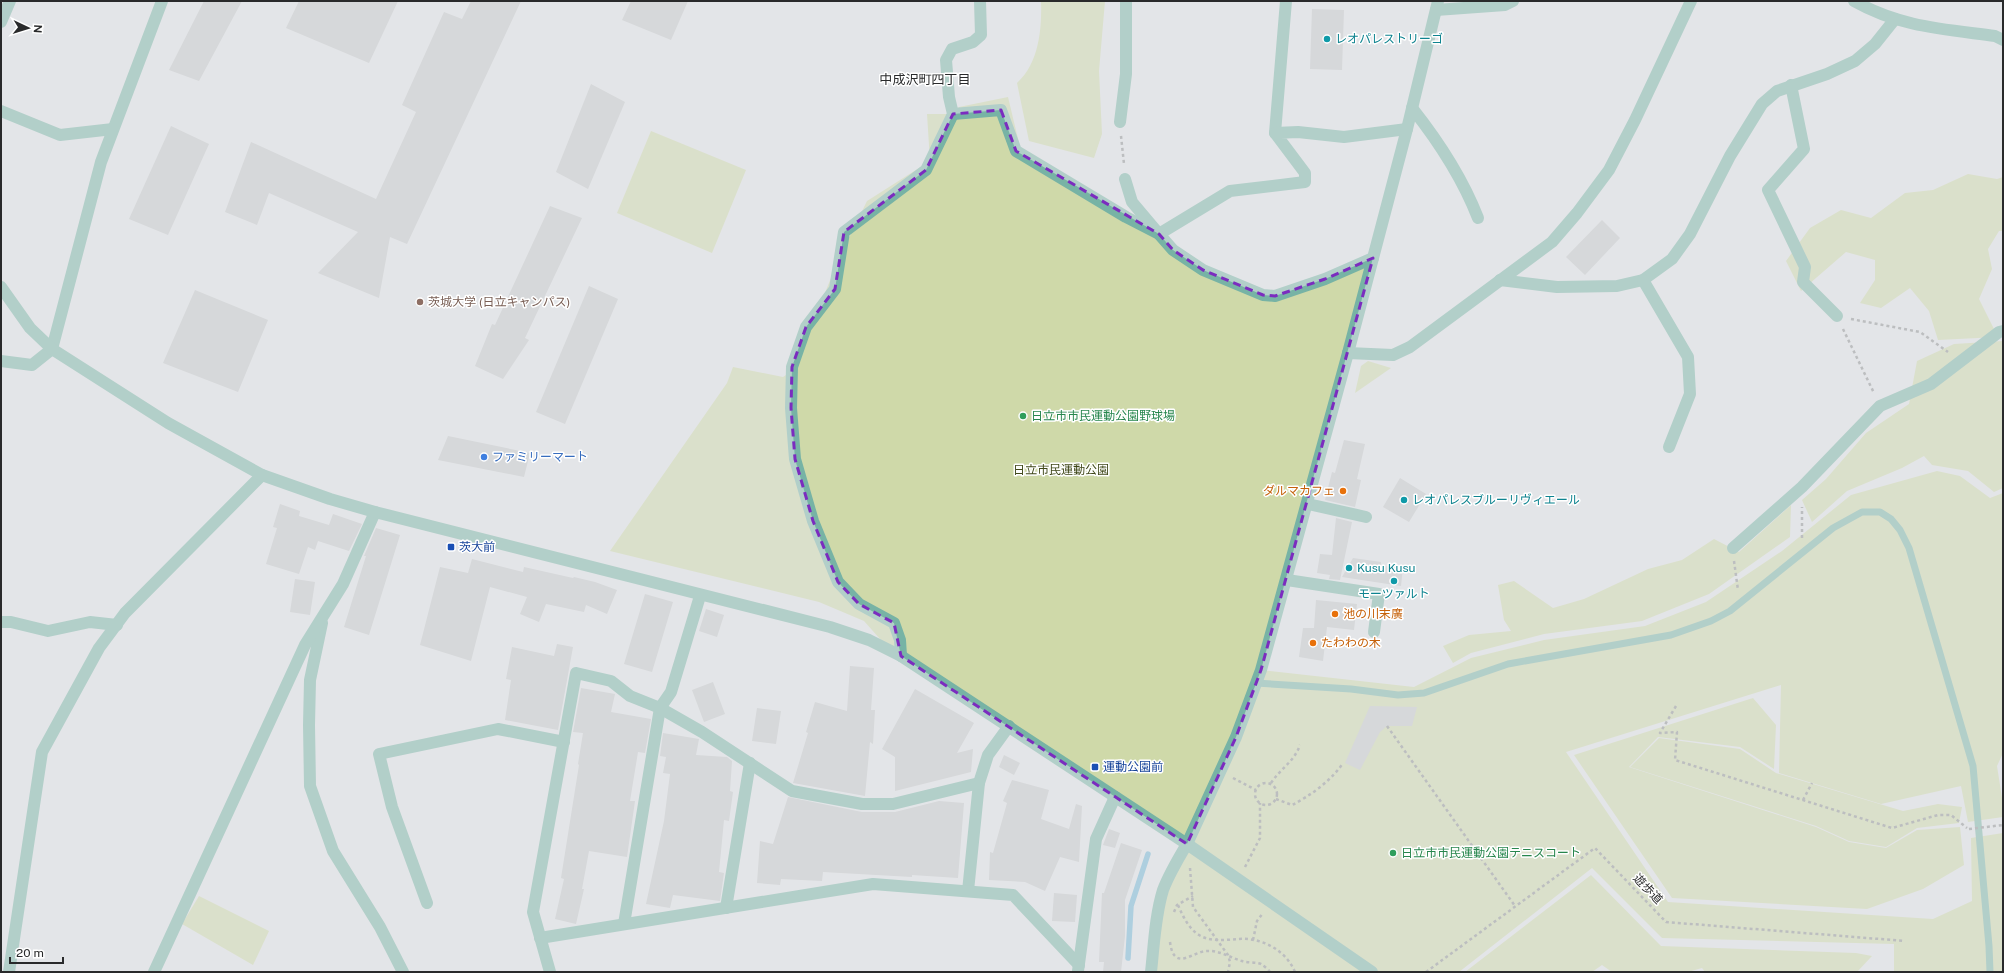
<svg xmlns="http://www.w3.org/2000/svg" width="2004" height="973" viewBox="0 0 2004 973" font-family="'Public Sans','Noto Sans JP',sans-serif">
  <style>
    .green { fill: #cfd9a9 }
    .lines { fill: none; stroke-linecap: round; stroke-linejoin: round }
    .stream { stroke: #6eb3d5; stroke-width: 5.5 }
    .building { fill: #c5c7ca }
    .path { stroke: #8c8e90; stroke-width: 2.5; stroke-dasharray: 3 3; stroke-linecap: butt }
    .service { stroke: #77b3a5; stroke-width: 7 }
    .minor { stroke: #77b3a5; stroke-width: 12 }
    .tertiary { stroke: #77b3a5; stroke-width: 12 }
    .path-bridge { stroke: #8c8e90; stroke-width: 2.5; stroke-dasharray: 3 3; stroke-linecap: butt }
    .marked { fill: none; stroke: #7b2cbf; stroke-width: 3; stroke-dasharray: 8 5; stroke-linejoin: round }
    .culture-dot { fill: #0f9aa8; stroke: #fff; stroke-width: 1.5 }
    .education-dot { fill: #8d6e63; stroke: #fff; stroke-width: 1.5 }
    .leisure-dot { fill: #2e9e5b; stroke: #fff; stroke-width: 1.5 }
    .shop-dot { fill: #3f7fe0; stroke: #fff; stroke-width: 1.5 }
    .food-dot { fill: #e8710a; stroke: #fff; stroke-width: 1.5 }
    .transit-dot { fill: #1a4fb4; stroke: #fff; stroke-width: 1.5 }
    .labels { text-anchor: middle; stroke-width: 3; stroke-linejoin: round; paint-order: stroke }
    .culture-label { font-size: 12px; fill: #0d838f; stroke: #fff; text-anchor: start }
    .education-label { font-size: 12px; fill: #785e54; stroke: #fff; text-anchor: start }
    .leisure-label { font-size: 12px; fill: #27864d; stroke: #fff; text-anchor: start }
    .shop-label { font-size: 12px; fill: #366cbe; stroke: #fff; text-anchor: start }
    .park-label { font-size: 12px; fill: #3f4718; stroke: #fff }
    .food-label { font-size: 12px; fill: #c56008; stroke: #fff; text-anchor: start }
    .transit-label { font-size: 12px; fill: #164399; stroke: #fff; text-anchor: start }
    .street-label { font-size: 12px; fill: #292a2b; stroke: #fff }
    .neighbourhood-label { font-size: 13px; fill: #292a2b; stroke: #fff }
  </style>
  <rect width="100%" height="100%" fill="#e3e5e8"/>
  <!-- green -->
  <g class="green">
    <path d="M1041,1h64l-6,70 3,63 -8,24 -65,-17 -12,-58c22,-20 25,-54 24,-82z"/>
    <path d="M1008,97l12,50 169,112 86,37 97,-33 -111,407 153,17 57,-29 73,-18 101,-14 61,-24 76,-51 69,-56 86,-24 23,5 30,22 13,-5v260l-6,13 6,38v13l-35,5 -7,-36 -80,18 -102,-31 2,-88 -215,67 102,150 265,17 39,-18 -1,-63 32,-5v139h-109v-28l-232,-6 -70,-70 -133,104h-308l6,-61 30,-67 -299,-196 -24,-27 -45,-19 -209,-51 117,-168 6,-16 50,10 12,-8 43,-109 29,-59 63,-40 -3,-47h26l6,-7z"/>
    <path d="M651,131l95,39 -34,83 -95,-40z"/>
    <path d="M1968,174l29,5 6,-2v54h-4l-11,18 4,20 -13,30 19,38 -60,3 -9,-29 -19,-23 -29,20 -21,-5 15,-23v-20l-29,-8 -45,39 -15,-30 24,-33 31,-18 30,8 34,-25 28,-3z"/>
    <path d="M2003,341v147l-9,4 -26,-21 -36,-6 -8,-9 -22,12 -55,23 -35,31 -10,-22 24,-21 40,-46 43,-29 8,-43 37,-17z"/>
    <path d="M1368,361l23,7 -36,25 6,-27z"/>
    <path d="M1791,505l-1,32 -81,57 -67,27 -98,13 -73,19 -18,10 -10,-17 26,-11 42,-4 -7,-11 -6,-35 16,-4 39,27 31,-9 64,-30 34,-9 32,-21 25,13z"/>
    <path d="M1753,698l23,27 -2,44 -34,-22 -82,-10 -29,30 187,60 33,15 37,6 31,-18 43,-3 4,38 -41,24 -56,20 -195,-11 -98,-143z"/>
    <path d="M1659,738l81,11 36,24 127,38 35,-7 24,3 -3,16 -42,5 -31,19 -37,-6 -33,-15 -186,-59z"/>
    <path d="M1591,875l70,71 195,7 16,3 -15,16h-152l-3,-4 -14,4h-76l-10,-7 -10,7h-127z"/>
    <path d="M199,896l70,35 -16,34 -71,-41z"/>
  </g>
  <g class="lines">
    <!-- stream -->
    <path class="stream" d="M1128,958l3,-52 17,-52"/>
  </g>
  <!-- building -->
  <g class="building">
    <path d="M204,1h38l-43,80 -30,-11z"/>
    <path d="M299,1h99l-29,62 -83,-35z"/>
    <path d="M471,1h50l-114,243 -17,-7 -11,61 -61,-25 40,-41 -89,-39 -12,32 -32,-13 26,-70 125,57 40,-87 -14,-7 42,-93 18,7z"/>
    <path d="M631,1h57l-17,39 -49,-20z"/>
    <path d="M1312,9l32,1 -2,60 -32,-1z"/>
    <path d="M591,84l34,18 -37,87 -32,-17z"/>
    <path d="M171,126l38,18 -41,91 -39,-16z"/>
    <path d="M550,206l32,12 -57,120 4,2 -26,39 -28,-13 17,-42 3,1z"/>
    <path d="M1602,220l18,18 -35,37 -19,-18z"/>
    <path d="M589,286l29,13 -53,125 -29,-12z"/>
    <path d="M195,290l73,30 -30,72 -75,-29z"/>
    <path d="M448,436l82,17 -6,24 -86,-17z"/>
    <path d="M1344,440l21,4 -8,35 4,1 -6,27 -30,-7 7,-28 3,1z"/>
    <path d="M1400,478l26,16 -17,28 -26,-15z"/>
    <path d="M280,504l20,7 -1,5 30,9 4,-11 29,10 -13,27 -31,-10 -3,9 -7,-3 -9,27 -33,-10 11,-36 -4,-1z"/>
    <path d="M1336,518l16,4 -12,58 -11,-1 1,-4 -13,-2 3,-19 12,1z"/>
    <path d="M376,528l24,7 -31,100 -25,-8 22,-71h-2z"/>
    <path d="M1353,558l28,4v4l22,1 -2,19 -59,-9z"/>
    <path d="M472,559l51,13 1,-5 49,11 1,-1 21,5 22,8 -10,24 -21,-9 -2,7 -38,-8 -7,18 -19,-8 7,-17 -37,-10 -19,74 -51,-16 20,-78 28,6z"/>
    <path d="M295,579l20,3 -5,33 -20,-3z"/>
    <path d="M645,594l28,8 -21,70 -28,-8z"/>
    <path d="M1316,600l41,4 -3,26 -27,-3 -4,34 -24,-4 4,-29h11z"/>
    <path d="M706,609l18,6 -7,22 -18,-6z"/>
    <path d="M557,644l16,3 -15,83 -53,-10 6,-40 -5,-1 6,-32 42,9z"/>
    <path d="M850,666l24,2 -3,42h4l-2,34 -3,-2 -5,54 -72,-13 15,-50 -2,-1 9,-30 32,9z"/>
    <path d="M713,682l12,32 -21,8 -12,-32z"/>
    <path d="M581,688l34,6 -4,18 40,7 -6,34 -7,-1 -8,49h5l-8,56 -38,-6 -7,38h2l-8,35 -21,-5 9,-40 -3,-1 18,-113 -1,-1 5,-31 -10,-1z"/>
    <path d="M915,689l59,34 -17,30 16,-4 -2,23 -76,19v-34l-13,-8z"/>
    <path d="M1370,706l47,1 -5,19h-25l-7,6 -20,38 -15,-7z"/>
    <path d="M757,708l24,3 -5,33 -24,-3z"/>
    <path d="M663,733l36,6 -3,16 31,2 5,4 -2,30 3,1 -4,29 -5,-1 -5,52 5,1 -4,28 -47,-6 -3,13 -24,-4 18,-83 6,-47 -7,-1 3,-16 -6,-1z"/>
    <path d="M1004,755l16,8 -6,12 -15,-8z"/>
    <path d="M1012,780l37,10 -8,29 28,10 7,-25 6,2 -3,56 -19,-5 -15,34 -20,-9 -36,-2 1,-28 3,1 14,-50 -4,-2z"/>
    <path d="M788,797l74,15h33l44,-11 25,2 -6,75 -46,-3v2l-89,-5 -1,9 -41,-2 -1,6 -23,-2 3,-42 13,3z"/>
    <path d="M1109,829l11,4 -5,15 -12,-3z"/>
    <path d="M1121,843l21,7 -17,50v36l-4,36h-18l1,-10h-5l3,-69h2z"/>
    <path d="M1054,893l23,2 -2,27 -23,-1z"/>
  </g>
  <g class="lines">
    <!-- path -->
    <g class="path">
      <path d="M1121,136l3,28"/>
      <path d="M1851,319l69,13 28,20"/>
      <path d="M1843,329l31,64"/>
      <path d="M1802,538v-31"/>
      <path d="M1734,561l4,29"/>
      <path d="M1676,706l-16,27 17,-1 -2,28 217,68 46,-13h13l16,13"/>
      <path d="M1387,726l128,180"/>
      <path d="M1233,778l23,12"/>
      <circle cx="1266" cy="794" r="11"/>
      <path d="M1271,783c9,-14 23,-21 29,-38"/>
      <path d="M1276,799l16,6c18,-9 40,-25 51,-42"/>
      <path d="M1803,800l9,-17"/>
      <path d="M1245,867l15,-29v-35"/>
      <path d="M1190,868l3,39 35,48 2,7 -2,10"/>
      <path d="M1178,905c5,11 10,23 21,30 11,7 26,5 39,4 23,-2 48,11 57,33"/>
      <path d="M1174,912l3,-7 16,-9"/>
      <path d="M1253,940l4,-19 6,-8"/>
      <path d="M1170,942c4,31 23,9 37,9 12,-1 24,7 35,10 6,2 13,1 19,3 3,2 7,5 9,8"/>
      <path d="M1426,972l169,-124 71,74 239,19"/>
    </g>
    <!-- service -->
    <path class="service" d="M1256,683l95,6 47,6 26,-2 84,-29 163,-29 40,-14 19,-10 103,-83 29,-16h18l11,7 9,11 9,18 64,218 16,180 1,26"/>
    <!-- minor -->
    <g class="minor">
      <path d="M1854,1c46,26 89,28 141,35l8,4"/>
      <path d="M1436,10l69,-5 8,-4"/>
      <path d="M1,22l9,-21"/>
      <path d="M1791,85l13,64 -36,41 37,77 -2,15 34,34"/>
      <path d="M1412,108c27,34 50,69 66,110"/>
      <path d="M1,111l59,24 53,-6"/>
      <path d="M953,114l48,-4 15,41 110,66 33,17 14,16 30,20 60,25 12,1 50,-17 48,-21"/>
      <path d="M1120,122l6,-48v-73"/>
      <path d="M1275,133l11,-132"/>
      <path d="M1125,179l7,23 27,32 71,-43 75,-9v-9l-30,-40 23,-1 46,5 63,-8"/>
      <path d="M1500,280l57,7 60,-1 26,-6 29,-21 18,-25 40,-78 32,-52 15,-13 50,-17 28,-13 20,-17 20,-25"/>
      <path d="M1643,280l45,77 2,37 -21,53"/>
      <path d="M1348,353l45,2 17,-8 142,-105 25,-29 32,-43 26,-50 56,-119"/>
      <path d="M1,361l31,4 20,-16 49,-187 61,-161"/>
      <path d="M1308,504l58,13"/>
      <path d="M1733,548l69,-61 78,-81 51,-22 68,-52 4,-1"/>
      <path d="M1287,580l92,14 -5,38"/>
      <path d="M1,622h10l37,9 42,-9 27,3"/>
      <path d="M322,623l-12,57 -1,45 1,61 23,65 47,76 23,45"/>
      <path d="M901,656l-1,-16 -6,-17 -35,-19 -21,-22 -25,-61 -18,-62 -4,-51 1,-41 14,-40 29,-38 9,-57 82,-62 27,-56 -4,-17 -3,-37 6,-11 21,-7 8,-7 -1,-34"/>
      <path d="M968,891l11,-108 9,-28 21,-29"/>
      <path d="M427,903l-35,-96 -13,-53 119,-25 66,13"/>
      <path d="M726,908l24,-145"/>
      <path d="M624,924l36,-216 11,-16 29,-96"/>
      <path d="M540,938l333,-54 140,11 66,70"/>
      <path d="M1078,971l18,-132 19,-42"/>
      <path d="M9,972l33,-220 57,-104 26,-35 137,-138"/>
      <path d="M154,972l151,-327 38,-61 32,-72"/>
      <path d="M550,972l-17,-60 43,-239 35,8 19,15 30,12 42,24 90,59 70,13h31l86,-21"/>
      <path d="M1151,972c3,-27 4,-56 12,-82 6,-16 15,-31 24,-46"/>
    </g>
    <!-- tertiary -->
    <g class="tertiary">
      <path d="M1,287l29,41 22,21 116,74 94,52 68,24 45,13 455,115 39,13 32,16 286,188 185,128"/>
      <path d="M1187,844l49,-107 25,-67 87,-317 59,-224 31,-128"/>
    </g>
    <!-- path-bridge -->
    <path class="path-bridge" d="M1969,829l34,-4"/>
  </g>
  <!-- marked area -->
  <path d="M0 0H2004V973H0ZM1001,110l15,41 143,83 14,16 30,20 60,25 12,1 50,-17 48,-21 -112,412 -25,67 -49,107 -286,-188 -7,-33 -35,-19 -21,-22 -25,-61 -18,-62 -4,-51 1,-41 14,-40 29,-38 9,-57 82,-62 27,-56z" fill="#e3e5e8" fill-opacity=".55" fill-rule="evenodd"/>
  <path class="marked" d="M1001,110l15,41 143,83 14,16 30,20 60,25 12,1 50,-17 48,-21 -112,412 -25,67 -49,107 -286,-188 -7,-33 -35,-19 -21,-22 -25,-61 -18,-62 -4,-51 1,-41 14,-40 29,-38 9,-57 82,-62 27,-56z"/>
  <!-- markers -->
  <g class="culture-dot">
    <circle cx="1327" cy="39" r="4"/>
    <circle cx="1404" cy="500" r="4"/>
    <circle cx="1349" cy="568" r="4"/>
    <circle cx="1394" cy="581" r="4"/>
  </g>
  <circle class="education-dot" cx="420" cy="302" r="4"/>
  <g class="leisure-dot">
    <circle cx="1023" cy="416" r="4"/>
    <circle cx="1393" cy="853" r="4"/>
  </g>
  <circle class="shop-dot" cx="484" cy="457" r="4"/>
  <g class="food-dot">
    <circle cx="1343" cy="491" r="4"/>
    <circle cx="1335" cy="614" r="4"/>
    <circle cx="1313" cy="643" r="4"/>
  </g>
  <g class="transit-dot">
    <rect x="447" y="543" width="8" height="8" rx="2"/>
    <rect x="1091" y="763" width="8" height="8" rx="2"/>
  </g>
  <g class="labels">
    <!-- culture labels -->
    <g class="culture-label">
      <text x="1335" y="43">レオパレストリーゴ</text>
      <text x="1412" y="504">レオパレスブルーリヴィエール</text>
      <text x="1357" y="572">Kusu Kusu</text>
      <text x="1394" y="598" text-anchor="middle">モーツァルト</text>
    </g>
    <!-- education labels -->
    <g class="education-label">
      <text x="428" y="306">茨城大学 (日立キャンパス)</text>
    </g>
    <!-- leisure labels -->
    <g class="leisure-label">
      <text x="1031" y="420">日立市市民運動公園野球場</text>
      <text x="1401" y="857">日立市市民運動公園テニスコート</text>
    </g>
    <!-- shop labels -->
    <g class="shop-label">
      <text x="492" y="461">ファミリーマート</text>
    </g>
    <!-- park labels -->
    <g class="park-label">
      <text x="1061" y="474">日立市民運動公園</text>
    </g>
    <!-- food labels -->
    <g class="food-label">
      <text x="1335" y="495" text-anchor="end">ダルマカフェ</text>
      <text x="1343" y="618">池の川末廣</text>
      <text x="1321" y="647">たわわの木</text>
    </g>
    <!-- transit labels -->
    <g class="transit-label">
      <text x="459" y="551">茨大前</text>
      <text x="1103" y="771">運動公園前</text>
    </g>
    <!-- street labels -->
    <g class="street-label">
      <text transform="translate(1648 889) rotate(46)" y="4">遊歩道</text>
    </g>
    <!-- neighbourhood labels -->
    <g class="neighbourhood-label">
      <text x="925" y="84">中成沢町四丁目</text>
    </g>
  </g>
  <!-- border -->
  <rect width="2004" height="973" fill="none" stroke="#292a2b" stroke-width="4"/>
  <!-- north arrow -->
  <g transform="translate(28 28) rotate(94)" stroke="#ffffff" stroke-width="3" paint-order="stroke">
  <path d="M0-3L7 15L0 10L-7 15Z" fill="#292a2b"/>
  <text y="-6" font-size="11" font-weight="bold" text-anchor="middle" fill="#292a2b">N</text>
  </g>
  <!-- scale -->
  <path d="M10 957v6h53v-6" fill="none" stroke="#292a2b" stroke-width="2"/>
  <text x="16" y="957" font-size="12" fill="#292a2b" stroke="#ffffff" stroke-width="3" paint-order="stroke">20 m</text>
</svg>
